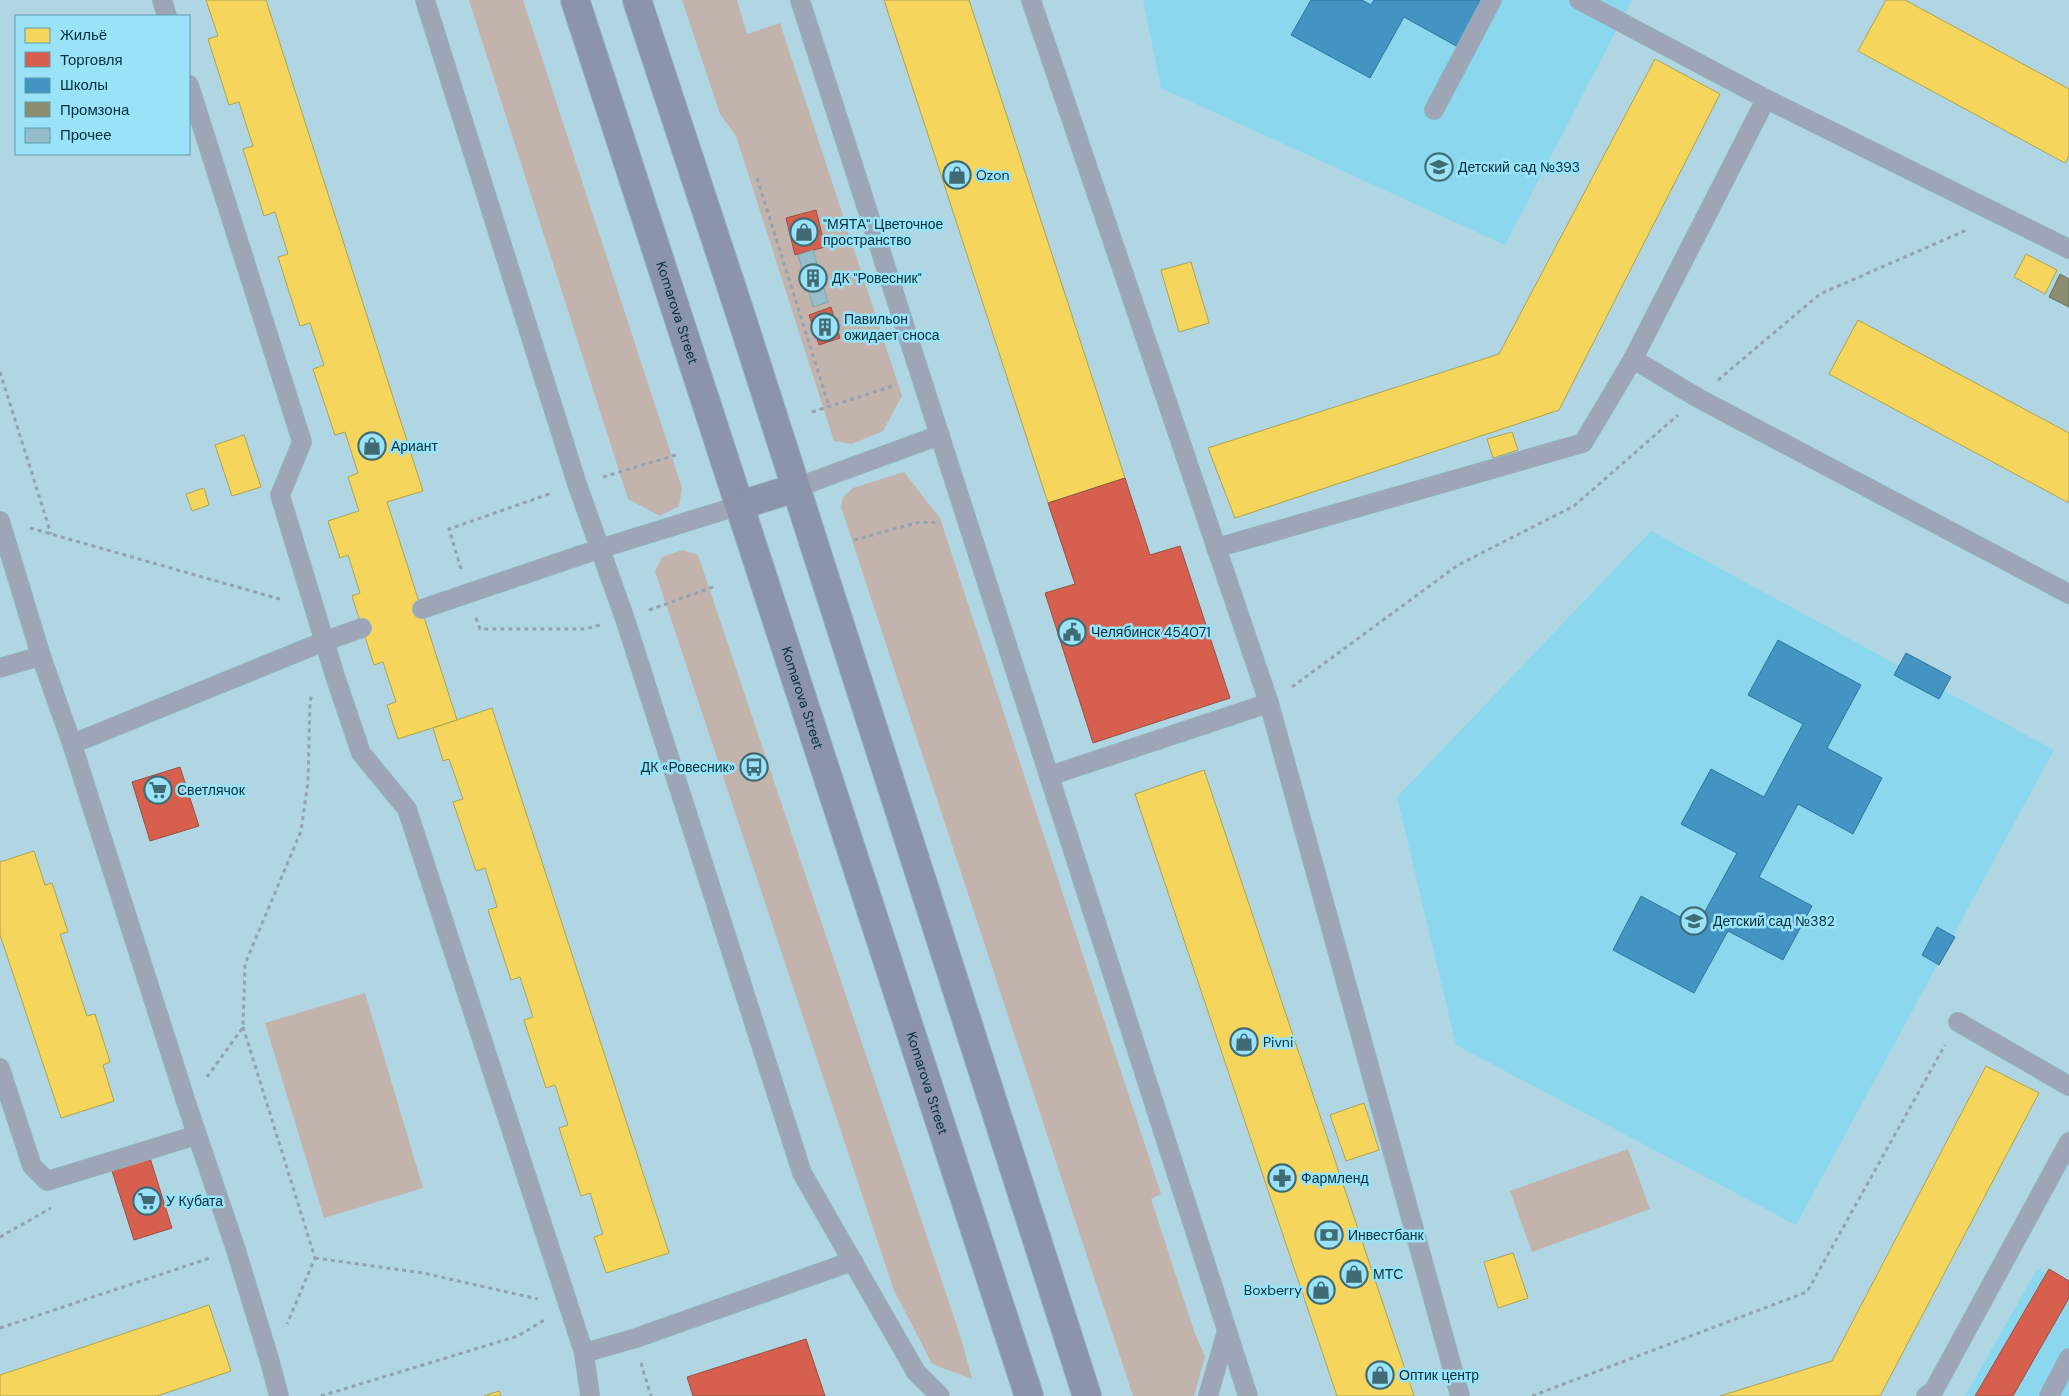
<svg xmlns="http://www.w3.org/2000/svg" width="2069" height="1396" viewBox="0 0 2069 1396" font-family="'DM Sans',sans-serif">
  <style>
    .built { fill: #8bd8ee }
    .green { fill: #c3b3ad }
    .homes { fill: #f6d55c; stroke: #ada452 }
    .shops { fill: #d6604d; stroke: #975248 }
    .schools { fill: #4393c3; stroke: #30769a }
    .industry { fill: #8c8c6e; stroke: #63715f }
    .building { fill: #95beca; stroke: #80a5af }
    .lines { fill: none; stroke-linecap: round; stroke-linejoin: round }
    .lane-casing { stroke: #91b3bd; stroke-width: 20 }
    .primary-casing { stroke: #91b3bd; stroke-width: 30 }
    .path { stroke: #93a2af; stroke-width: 3; stroke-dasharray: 4 4; stroke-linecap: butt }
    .lane { stroke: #9da5b6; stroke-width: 18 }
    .primary { stroke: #8c94ab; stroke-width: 28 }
    .labels { text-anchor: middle; stroke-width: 5; stroke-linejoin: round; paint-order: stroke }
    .poi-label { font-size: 14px; fill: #04313b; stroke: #99e2f8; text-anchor: start }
    .street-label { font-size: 14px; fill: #04313b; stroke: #99e2f8 }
  </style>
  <rect width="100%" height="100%" fill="#afd6e2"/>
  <!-- built -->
  <g class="built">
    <path d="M1143,0h489l-127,245 -344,-157z"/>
    <path d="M1651,531l403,219 -258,475 -340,-180 -59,-248z"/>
    <path d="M2037,1269l32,17v110h-104z"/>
  </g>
  <!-- green -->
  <g class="green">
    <path d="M469,0h54l159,488 -3,18 -19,10 -32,-17z"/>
    <path d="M682,0h55l10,34 33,-11 122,373 -19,35 -31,13 -18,-3 -98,-305 -16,-22z"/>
    <path d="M904,472l36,46 221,676 -10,5 44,135 10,22 -11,40h-61l-292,-889 2,-10 10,-9z"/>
    <path d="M682,550l16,5 263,783 11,41 -40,-15 -39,-76 -238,-717 7,-14z"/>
    <path d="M365,993l58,195 -99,30 -59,-195z"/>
    <path d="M1628,1149l22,60 -118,43 -22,-61z"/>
  </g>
  <!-- homes -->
  <g class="homes">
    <path d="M206,0h60l157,491 -36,11 70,218 -59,19 -11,-34 9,-3 -13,-40 -9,3 -22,-69 8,-3 -12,-38 -8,3 -12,-37 31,-10 -11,-34 10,-4 -13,-41 -10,3 -22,-66 11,-4 -14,-42 -10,3 -22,-69 10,-3 -13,-42 -11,4 -21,-67 10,-3 -14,-44 -10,3 -21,-66 10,-3z"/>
    <path d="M884,0h85l156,478 -77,25z"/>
    <path d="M1886,0h19l164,89v67l-4,7 -207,-112z"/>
    <path d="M1655,59l65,35 -161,316 -324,108 -27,-70 291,-94z"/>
    <path d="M2026,254l31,16 -12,24 -31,-17z"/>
    <path d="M1191,262l18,61 -30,9 -18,-62z"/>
    <path d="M1858,320l211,113v70l-240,-129z"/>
    <path d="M1512,432l6,18 -25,8 -6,-19z"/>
    <path d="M244,435l17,52 -29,9 -17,-51z"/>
    <path d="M204,488l5,17 -17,6 -6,-17z"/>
    <path d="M492,708l177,545 -63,20 -12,-36 9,-3 -13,-41 -9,3 -22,-68 9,-3 -13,-40 -9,3 -22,-68 9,-3 -13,-40 -9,3 -23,-70 9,-3 -12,-39 -9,3 -23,-69 10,-3 -14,-40 -6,2 -10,-33z"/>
    <path d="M1204,770l210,626h-77l-202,-602z"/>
    <path d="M34,851l11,34 7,-2 16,49 -8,2 27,82 8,-2 15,48 -7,3 11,36 -53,17 -61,-183v-73z"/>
    <path d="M1986,1066l53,27 -159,303h-160l112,-35z"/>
    <path d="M1364,1103l15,47 -33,11 -16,-46z"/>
    <path d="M1513,1253l15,45 -30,10 -14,-46z"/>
    <path d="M209,1305l22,66 -74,25h-157v-21z"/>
    <path d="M499,1391l2,5h-17z"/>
  </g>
  <!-- shops -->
  <g class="shops">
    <path d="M816,210l9,37 -30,8 -9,-37z"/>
    <path d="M831,307l9,31 -21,7 -10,-30z"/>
    <path d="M1125,478l25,77 30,-9 50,152 -137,45 -48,-150 30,-9 -27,-81z"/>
    <path d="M180,767l19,59 -49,15 -18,-59z"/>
    <path d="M150,1158l22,70 -38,12 -22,-69z"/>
    <path d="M2049,1269l20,12v17l-56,98h-38z"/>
    <path d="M806,1339l19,57h-132l-6,-19z"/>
  </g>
  <!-- schools -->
  <g class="schools">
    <path d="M1311,0h51l9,5 3,-5h111l-27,47 -54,-30 -34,61 -79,-43z"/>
    <path d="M1778,640l83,45 -34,63 55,30 -29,56 -55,-30 -39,73 53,29 -29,54 -55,-29 -34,62 -81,-43 28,-54 56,30 40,-73 -56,-29 30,-55 53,28 39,-73 -55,-29z"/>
    <path d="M1906,653l45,24 -12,22 -45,-24z"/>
    <path d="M1937,927l18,10 -16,28 -17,-10z"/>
  </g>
  <!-- industry -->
  <path class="industry" d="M2060,274l9,5v28l-20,-10z"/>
  <!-- building -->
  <path class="building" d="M813,250l15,52 -15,5 -15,-52z"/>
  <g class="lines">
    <!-- lane casing -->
    <g class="lane-casing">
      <g id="lane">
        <path d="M162,0l5,16"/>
        <path d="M425,0l152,484 48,135 177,554 114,199 24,24"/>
        <path d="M800,0l448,1396"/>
        <path d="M1031,0l238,703 191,693"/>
        <path d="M1579,0l187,99 303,150"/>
        <path d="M189,85l113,357 -22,53 55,181 26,77 46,56 177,544"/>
        <path d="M1434,110l58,-110"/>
        <path d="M1633,359l65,39 371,196"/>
        <path d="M795,488l145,-53"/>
        <path d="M0,521l41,135 31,88 115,361 49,145 34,112 9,34"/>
        <path d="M1216,548l367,-105 50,-84 133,-260"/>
        <path d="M422,609l177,-60 142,-44"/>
        <path d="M0,668l41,-12"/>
        <path d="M72,744l253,-103 37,-13"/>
        <path d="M1049,776l220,-73"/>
        <path d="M1958,1022l111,64"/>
        <path d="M0,1068l32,98 15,15 150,-46"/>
        <path d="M590,1396l-6,-43 52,-15 217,-77"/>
        <path d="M1208,1396l19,-65"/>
        <path d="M1926,1396l8,-6 135,-248"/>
        <path d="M2049,1396l20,-38"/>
      </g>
    </g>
    <!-- primary casing -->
    <g class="primary-casing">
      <g id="primary">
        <path id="s1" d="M575,0c153,465 303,931 454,1396"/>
        <path d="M637,0l104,316 346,1080"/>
        <path d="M741,505l54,-17"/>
      </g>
    </g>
    <!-- path -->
    <g class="path">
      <path d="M757,178l72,228"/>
      <path d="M0,372l51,162"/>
      <path d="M1718,380l102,-86 149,-65"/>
      <path d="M812,412l84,-27"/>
      <path d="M603,477l76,-23"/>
      <path d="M30,528l253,72"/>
      <path d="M854,540l66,-18 20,1"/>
      <path d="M461,569l-12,-40 103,-36"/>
      <path d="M649,610l67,-24"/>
      <path d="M476,618l4,11h105l15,-4"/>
      <path d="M1292,687l166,-122 116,-59 104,-91"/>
      <path d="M243,1027l72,231 -28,66"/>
      <path d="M207,1077l36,-50 2,-63 56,-133 7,-49 2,-81 2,-6"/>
      <path d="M0,1237l51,-29"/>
      <path d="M315,1258l108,15 115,26"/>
      <path d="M0,1328l210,-70"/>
      <path d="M641,1363l10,33"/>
      <path d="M321,1396l197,-60 28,-17"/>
      <path d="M1532,1396l275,-104 138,-247"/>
    </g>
    <!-- lane -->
    <use href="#lane" class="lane"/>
    <!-- primary -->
    <use href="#primary" class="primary"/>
  </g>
  <!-- icons -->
  <defs>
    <g id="school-ring" transform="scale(1.4375)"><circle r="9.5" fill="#99e2f8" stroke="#406b75" stroke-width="1.5"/><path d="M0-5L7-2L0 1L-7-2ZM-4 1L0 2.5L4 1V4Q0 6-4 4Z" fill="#406b75"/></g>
    <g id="shop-ring" transform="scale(1.4375)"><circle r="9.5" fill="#99e2f8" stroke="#406b75" stroke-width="1.5"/><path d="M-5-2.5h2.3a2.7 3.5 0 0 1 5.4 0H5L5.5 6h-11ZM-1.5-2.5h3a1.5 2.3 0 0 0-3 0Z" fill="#406b75"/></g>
    <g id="building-ring" transform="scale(1.4375)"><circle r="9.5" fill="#99e2f8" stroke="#406b75" stroke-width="1.5"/><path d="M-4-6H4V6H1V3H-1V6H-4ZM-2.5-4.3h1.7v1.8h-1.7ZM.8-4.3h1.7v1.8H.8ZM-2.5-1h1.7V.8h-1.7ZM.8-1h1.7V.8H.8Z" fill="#406b75"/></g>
    <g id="civic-ring" transform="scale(1.4375)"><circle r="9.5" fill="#99e2f8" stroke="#406b75" stroke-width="1.5"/><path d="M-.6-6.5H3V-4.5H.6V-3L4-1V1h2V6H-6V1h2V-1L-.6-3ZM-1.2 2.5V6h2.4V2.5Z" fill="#406b75"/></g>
    <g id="bus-ring" transform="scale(1.4375)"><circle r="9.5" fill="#99e2f8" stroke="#406b75" stroke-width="1.5"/><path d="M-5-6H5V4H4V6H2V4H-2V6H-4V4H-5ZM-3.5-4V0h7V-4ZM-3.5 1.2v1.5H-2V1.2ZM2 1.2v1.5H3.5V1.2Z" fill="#406b75"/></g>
    <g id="supermarket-ring" transform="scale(1.4375)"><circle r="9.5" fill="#99e2f8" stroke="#406b75" stroke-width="1.5"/><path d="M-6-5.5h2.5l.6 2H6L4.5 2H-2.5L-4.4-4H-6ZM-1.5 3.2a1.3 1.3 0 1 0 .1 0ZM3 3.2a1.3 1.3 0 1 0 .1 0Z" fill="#406b75"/></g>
    <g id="pharmacy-ring" transform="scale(1.4375)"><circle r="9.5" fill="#99e2f8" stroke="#406b75" stroke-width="1.5"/><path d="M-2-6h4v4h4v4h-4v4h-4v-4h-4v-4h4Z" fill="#406b75"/></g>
    <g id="bank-ring" transform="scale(1.4375)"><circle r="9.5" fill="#99e2f8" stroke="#406b75" stroke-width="1.5"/><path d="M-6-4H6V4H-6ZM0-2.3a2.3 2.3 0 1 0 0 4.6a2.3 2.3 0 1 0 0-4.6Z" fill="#406b75"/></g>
  </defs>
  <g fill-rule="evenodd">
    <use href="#school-ring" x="1439" y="167"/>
    <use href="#shop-ring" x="957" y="175"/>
    <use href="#shop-ring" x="804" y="232"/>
    <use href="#building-ring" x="813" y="278"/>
    <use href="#building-ring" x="825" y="327"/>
    <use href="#shop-ring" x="372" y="446"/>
    <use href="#civic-ring" x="1072" y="632"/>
    <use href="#bus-ring" x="754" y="767"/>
    <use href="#supermarket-ring" x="158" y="790"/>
    <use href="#school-ring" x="1694" y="921"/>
    <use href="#shop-ring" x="1244" y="1042"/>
    <use href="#pharmacy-ring" x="1282" y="1178"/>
    <use href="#supermarket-ring" x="147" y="1201"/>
    <use href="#bank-ring" x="1329" y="1235"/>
    <use href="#shop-ring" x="1354" y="1274"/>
    <use href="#shop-ring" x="1321" y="1290"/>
    <use href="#shop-ring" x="1380" y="1375"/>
  </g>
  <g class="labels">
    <!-- poi labels -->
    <g class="poi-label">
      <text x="1458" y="172">Детский сад №393</text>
      <text x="976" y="180">Ozon</text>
      <text x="823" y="229">"МЯТА" Цветочное<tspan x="823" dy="16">пространство</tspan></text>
      <text x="832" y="283">ДК "Ровесник"</text>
      <text x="844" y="324">Павильон<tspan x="844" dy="16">ожидает сноса</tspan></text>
      <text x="391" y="451">Ариант</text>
      <text x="1091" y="637">Челябинск 454071</text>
      <text x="735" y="772" text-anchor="end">ДК «Ровесник»</text>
      <text x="177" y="795">Светлячок</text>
      <text x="1713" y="926">Детский сад №382</text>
      <text x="1263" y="1047">Pivni</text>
      <text x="1301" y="1183">Фармленд</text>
      <text x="166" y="1206">У Кубата</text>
      <text x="1348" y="1240">Инвестбанк</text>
      <text x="1373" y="1279">МТС</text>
      <text x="1302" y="1295" text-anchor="end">Boxberry</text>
      <text x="1399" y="1380">Оптик центр</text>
    </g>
    <!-- street labels -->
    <g class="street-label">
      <text dy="5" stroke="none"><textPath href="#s1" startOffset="329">Komarova Street</textPath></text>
      <text dy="5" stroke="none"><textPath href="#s1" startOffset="734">Komarova Street</textPath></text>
      <text dy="5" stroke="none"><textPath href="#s1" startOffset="1139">Komarova Street</textPath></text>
    </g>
  </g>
  <!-- legend -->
  <rect x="15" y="15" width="175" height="140" fill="#99e2f8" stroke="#5d9bac"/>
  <rect x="25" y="28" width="25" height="15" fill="#f6d55c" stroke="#5d9bac"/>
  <text x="60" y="40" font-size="15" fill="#04313b">Жильё</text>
  <rect x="25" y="52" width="25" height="15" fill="#d6604d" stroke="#5d9bac"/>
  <text x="60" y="65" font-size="15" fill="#04313b">Торговля</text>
  <rect x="25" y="78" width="25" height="15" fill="#4393c3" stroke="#5d9bac"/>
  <text x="60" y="90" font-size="15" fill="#04313b">Школы</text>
  <rect x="25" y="102" width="25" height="15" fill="#8c8c6e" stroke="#5d9bac"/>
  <text x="60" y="115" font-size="15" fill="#04313b">Промзона</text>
  <rect x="25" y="128" width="25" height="15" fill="#95beca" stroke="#5d9bac"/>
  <text x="60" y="140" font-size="15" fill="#04313b">Прочее</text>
</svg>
